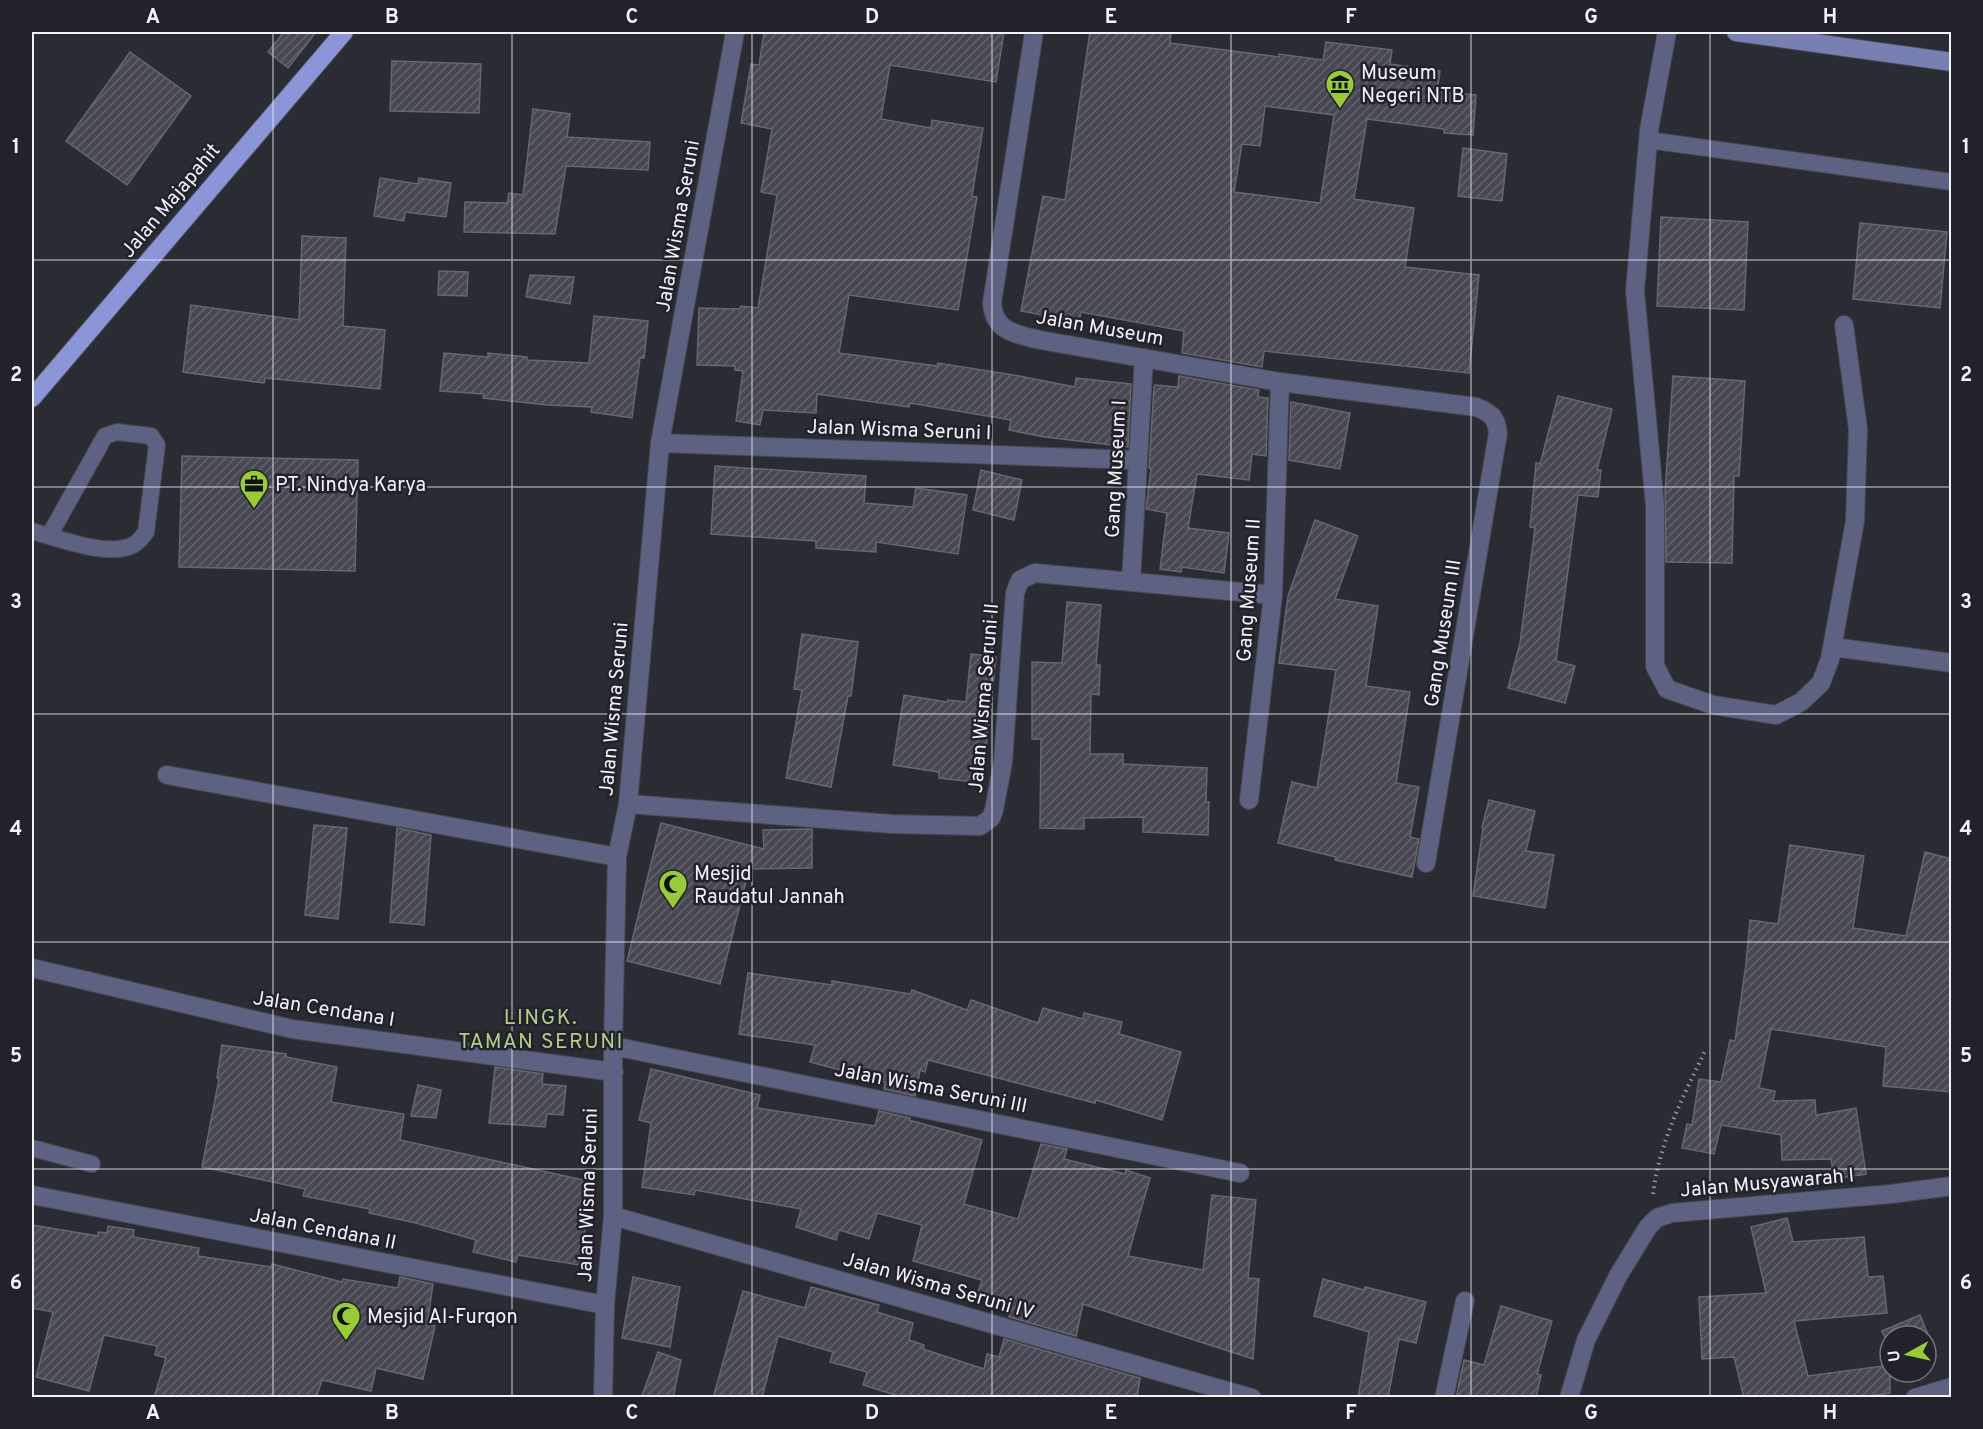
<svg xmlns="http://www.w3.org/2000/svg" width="1983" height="1429" viewBox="0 0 1983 1429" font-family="Overpass,sans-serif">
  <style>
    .building { fill: url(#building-hatch); stroke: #656771; stroke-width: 1.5; fill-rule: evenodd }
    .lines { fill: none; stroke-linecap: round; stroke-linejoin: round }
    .lane-casing { stroke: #464850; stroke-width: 18 }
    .street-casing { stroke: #464850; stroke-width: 20 }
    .secondary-casing { stroke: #464850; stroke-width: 20 }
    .primary-casing { stroke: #464850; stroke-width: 20 }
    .path { stroke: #95979e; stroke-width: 4; stroke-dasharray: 1.5 4.5; stroke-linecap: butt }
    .lane { stroke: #5d6282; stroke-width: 16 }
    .street { stroke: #5d6282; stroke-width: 18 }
    .secondary { stroke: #787fb2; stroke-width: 18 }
    .primary { stroke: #8c95d7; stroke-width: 18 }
    .grid { fill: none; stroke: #f2f3f9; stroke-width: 1.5; stroke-opacity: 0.55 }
    .labels { text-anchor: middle; stroke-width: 5; stroke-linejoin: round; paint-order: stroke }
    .poi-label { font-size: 20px; fill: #f2f3f9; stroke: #21222a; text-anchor: start }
    .street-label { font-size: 20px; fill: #f2f3f9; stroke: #21222a }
    .neighbourhood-label { font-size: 21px; letter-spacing: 1.5px; fill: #afce87; stroke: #21222a }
    .neatline { fill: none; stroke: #f2f3f9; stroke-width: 2 }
    .grid-label { font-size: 20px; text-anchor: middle; font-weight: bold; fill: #f2f3f9 }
  </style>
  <defs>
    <pattern id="building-hatch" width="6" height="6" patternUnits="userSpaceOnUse" patternTransform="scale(1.5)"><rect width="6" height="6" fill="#474851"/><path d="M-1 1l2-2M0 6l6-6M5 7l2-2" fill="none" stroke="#62636b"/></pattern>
  </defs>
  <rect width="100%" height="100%" fill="#2a2c34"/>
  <!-- building -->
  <g class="building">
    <path d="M284,32h32l-28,36 -20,-16z"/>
    <path d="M764,32h240l-8,50 -106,-17 -9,54 50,9 1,-8 51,8 -11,68 5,1 -19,113 -109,-15 -10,58 98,13 1,-3 81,13 56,11 1,-9 55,6 -3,63 -83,-10 -36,-7 2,-10 -101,-17 -1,4 -92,-13 -1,19 -53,-3 -3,15 -24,-4 7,-50 -8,-1v-4l-38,-1 2,-57 41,1 1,-3 17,2 19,-113 -16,-3 11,-63 -31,-6 10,-59 8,1z"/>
    <path d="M1090,32h68l13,2 -1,9 109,14v-3l44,6 3,-18 66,8 -2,14 50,7 -3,21 39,3 -3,40 -29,-2v-4l-77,-10 -13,80 60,9 -9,59 74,8 -10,98 -205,-22 -2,16 -80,-14 2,-22 -103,-19 -2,10 -58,-11 22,-115 22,4zM1265,106l69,9 -14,88 -86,-11 8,-48 18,2z"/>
    <path d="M130,52l61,44 -64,89 -61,-44z"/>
    <path d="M392,61l89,3 -2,49 -89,-2z"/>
    <path d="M533,109l37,5 -3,23 83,5 -2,28 -82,-4 -11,68 -91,-2 1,-30 42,1 2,-10 14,2z"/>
    <path d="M1463,148l44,6 -5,47 -44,-5z"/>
    <path d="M380,178l38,6 1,-6 32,5 -5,34 -41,-5 -1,9 -30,-5z"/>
    <path d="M1661,217l87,5 -4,88 -87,-4z"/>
    <path d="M1860,223l87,9 -7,76 -87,-9z"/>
    <path d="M302,236l44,2 -3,88 42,4 -5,59 -115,-11 -1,5 -81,-11 8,-67 108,15z"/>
    <path d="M439,271l29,1 -1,24 -29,-1z"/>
    <path d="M530,275l44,2 -4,27 -44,-7z"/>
    <path d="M594,316l54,5 -4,37h-4l-8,60 -41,-6 1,-5 -45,-2 -64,-7 1,-4 -44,-3 4,-38 44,4v-4l39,4v3l62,3z"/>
    <path d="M1179,376l80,14 -1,7 10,1 -2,58 -14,-2 -3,26 -52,-6 -9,54 41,5 -5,40 -42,-6 -1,5 -21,-3 7,-56 -21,-4 5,-40 -2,-1 5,-81 1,-2 23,2z"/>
    <path d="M1673,376l72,5 -6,95h-5l-2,87 -66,-1 -1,-70z"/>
    <path d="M1558,396l54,13 -15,61h4l-3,27 -20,-2 -22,166 19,5 -10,37 -57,-15 12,-45 15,-115 -5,-1 6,-64 4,1z"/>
    <path d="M1291,402l59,11 -10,56 -51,-9z"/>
    <path d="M182,456l176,4 -3,111 -176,-4z"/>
    <path d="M715,466l151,10 -2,27 49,4 3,-19 51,7 -9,59 -82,-12v10l-60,-4v-7l-105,-7z"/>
    <path d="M981,470l41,10 -8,40 -41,-10z"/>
    <path d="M1315,520l43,16 -23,63 43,7 -12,80 44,6 -14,91 23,4 -9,50 9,2 -7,38 -77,-17 1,-3 -58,-14 14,-61 25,6 19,-118 -57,-7 9,-67z"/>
    <path d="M1067,602l34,3 -5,60h4l-1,30 -8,-1 -1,60h33v10l84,4 -1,34h3l-1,33 -65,-3v-15l-59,1v11l-44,-1 1,-89h-9v-77l30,1z"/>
    <path d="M802,634l56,8 -7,54h-3l-17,91 -45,-9 16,-88 -8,-1z"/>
    <path d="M971,654l25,3 -14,126 -43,-5v-6l-46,-7 11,-70 43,7 1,-2 18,2z"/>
    <path d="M1489,800l46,11 -9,40 28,4 -9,53 -72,-12 10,-68 -1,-1z"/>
    <path d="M661,823l103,26 -1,-19 49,-1v39l-63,1 -29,115 -93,-23z"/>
    <path d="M314,825l33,3 -9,91 -33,-4z"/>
    <path d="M397,828l34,7 -7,90 -34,-3z"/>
    <path d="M1790,845l74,11 -11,72 53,8 19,-84 27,7v233l-69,-6 3,-39 -115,-18 -12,59 16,3 -2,10 42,-1 1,15 40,-7 10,66 -32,5 -3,-20 -49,1 -1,-25 -60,-10 -7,29 -32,-6 5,-24 5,1 7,-46 22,3 9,-42 5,1 11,-77 4,-44 28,4z"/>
    <path d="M748,973l84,12v-4l78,13 2,-4 55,20 4,-10 67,23 5,-15 40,11 1,-6 38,9 -3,12 62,18 -19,68 -66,-20 -1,3 -167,-43 -3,12 -5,-2 -5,26 -31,-7 1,-7 -75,-20 5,-17 -76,-11z"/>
    <path d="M222,1045l64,9v3l51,10 -6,35 73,12 -4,26 193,42 -14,83 -61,-10 -2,7 -43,-10 3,-12 -60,-17 -47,-10 1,-4 -67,-13 2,-7 -103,-22 17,-88 -2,-1z"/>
    <path d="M495,1067l48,7 -1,10 24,2 -3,29 -16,-1 -2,13 -56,-4z"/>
    <path d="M651,1069l109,26 -3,13 118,18 4,-15 31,7 -1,2 73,20 -18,64 54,15 23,-75 26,5 -3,10 61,15 1,-4 24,8 -22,78 75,14 9,-75 44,5 -8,78 11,1 -6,80 -170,-55 -7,32 -67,-19 3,-10 -35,-12 5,-15 -69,-19 9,-36 -45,-12 -8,26 -30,-9 -3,10 -40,-13 5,-18 -106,-19 -1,5 -52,-8 9,-64 -12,-3z"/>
    <path d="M418,1085l23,5 -5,28 -25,-2z"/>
    <path d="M1787,1218l6,24 71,-5 4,40 15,-1 4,37 -93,8 14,55 82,-11v28l-34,5h-112l-10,-41 -32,2 -3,-62 67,-4 -15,-66z"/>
    <path d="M32,1225l66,11v-4l9,1 1,-7 26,4 -1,7 66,11 -1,8 73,11 1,-3 70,18 1,-3 55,9 2,-11 33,7 -6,41 8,1 -12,53 -47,-11 -5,23 -49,-11 -6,18h-162l12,-40 -11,-3 2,-9 -53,-11 -15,56 -53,-14 17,-65 -21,-4z"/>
    <path d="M633,1277l47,10 -10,60 -48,-9z"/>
    <path d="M1323,1279l41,11 1,-3 61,15 -10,41 -17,-4 -11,59h-30l11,-66 -55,-16z"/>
    <path d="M811,1287l68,18 -2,7 36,11 -4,17 15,5 -1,4 61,20 3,-15 12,3 5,-18 136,39 -3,20h-232l-42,-13 4,-13 -37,-10 3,-10 -55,-16 -16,62h-49l30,-107 62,17z"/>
    <path d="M1501,1306l51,15 -15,53 4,1 -5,23h-80l8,-38 20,5z"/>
    <path d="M1920,1315l14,34 -8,4v-17h-36v13l-8,-18z"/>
    <path d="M658,1352l23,8 -8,38h-32z"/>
  </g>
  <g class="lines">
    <!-- lane casing -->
    <g class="lane-casing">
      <g id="lane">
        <path d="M1648,140l304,42"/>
        <path d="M32,531c25,7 77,27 101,14 6,-3 9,-8 13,-13l11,-87 -6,-9 -34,-4 -12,4 -56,100"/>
        <path d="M32,1148l60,16"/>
      </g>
    </g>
    <!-- street casing -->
    <g class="street-casing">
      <g id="street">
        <path d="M1034,32l-42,271c2,29 24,31 48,37l240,42 196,25c15,6 20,10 22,26l-72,430"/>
        <path d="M1667,32l-18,98 -14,161 20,215v160l12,23 46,16 63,10 25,-13 20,-19 9,-24 25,-138 3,-92 -14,-104"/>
        <path d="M660,443l477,17"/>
        <path d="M1131,581l13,-223"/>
        <path d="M1833,647l119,16"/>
        <path d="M167,775l450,82"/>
        <path d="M1249,800l24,-205 7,-213"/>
        <path d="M628,804l264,20 88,2 11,-8 3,-8 9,-48 12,-169 5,-13 15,-7 238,22"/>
        <path d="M32,968l260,61 322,43"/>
        <path d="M613,1046l627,127"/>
        <path d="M32,1195l573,110"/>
        <path d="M613,1216l639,182"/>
        <path d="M603,1398l2,-93 8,-89v-170l4,-189 11,-53 32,-361 75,-411"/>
        <path d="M1444,1398l21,-97"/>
        <path d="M1569,1398l17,-58 32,-64 30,-49 9,-9 15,-5 219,-19 61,-8"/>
        <path d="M1915,1398l37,-11"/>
      </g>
    </g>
    <!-- secondary casing -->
    <g class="secondary-casing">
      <path id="secondary" d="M1736,32l216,30"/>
    </g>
    <!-- primary casing -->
    <g class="primary-casing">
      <path id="primary" d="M32,398l312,-366"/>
    </g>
    <!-- path -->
    <path class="path" d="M1653,1194c7,-54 30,-97 53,-145"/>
    <!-- lane -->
    <use href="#lane" class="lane"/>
    <!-- street -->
    <use href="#street" class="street"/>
    <!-- secondary -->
    <use href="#secondary" class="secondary"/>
    <!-- primary -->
    <use href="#primary" class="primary"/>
  </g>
  <!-- grid -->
  <path class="grid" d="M273,32v1366M512,32v1366M752,32v1366M992,32v1366M1231,32v1366M1471,32v1366M1710,32v1366M32,260h1920M32,487h1920M32,714h1920M32,942h1920M32,1169h1920"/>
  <!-- icons -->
  <defs>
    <g id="museum-pin" transform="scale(1.5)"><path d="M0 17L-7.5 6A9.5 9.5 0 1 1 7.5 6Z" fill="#97cc38" stroke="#21222a"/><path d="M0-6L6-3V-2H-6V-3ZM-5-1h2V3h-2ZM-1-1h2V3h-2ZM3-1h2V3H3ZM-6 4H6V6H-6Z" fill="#111"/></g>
    <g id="office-pin" transform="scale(1.5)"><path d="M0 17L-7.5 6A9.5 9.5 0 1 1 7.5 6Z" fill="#97cc38" stroke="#21222a"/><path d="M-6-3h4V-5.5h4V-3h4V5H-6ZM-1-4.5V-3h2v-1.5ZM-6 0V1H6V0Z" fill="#111"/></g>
    <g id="mosque-pin" transform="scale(1.5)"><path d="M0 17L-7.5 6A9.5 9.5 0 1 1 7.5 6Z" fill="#97cc38" stroke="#21222a"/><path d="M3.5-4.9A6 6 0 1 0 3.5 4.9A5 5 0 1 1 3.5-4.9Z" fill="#111"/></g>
  </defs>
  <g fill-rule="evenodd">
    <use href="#museum-pin" x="1340" y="84"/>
    <use href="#office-pin" x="254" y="484"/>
    <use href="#mosque-pin" x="673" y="884"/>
    <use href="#mosque-pin" x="346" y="1316"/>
  </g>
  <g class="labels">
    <!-- poi labels -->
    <g class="poi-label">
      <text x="1361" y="79">Museum<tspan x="1361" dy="23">Negeri NTB</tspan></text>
      <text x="275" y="491">PT. Nindya Karya</text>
      <text x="694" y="880">Mesjid<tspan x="694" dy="23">Raudatul Jannah</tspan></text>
      <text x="367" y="1323">Mesjid Al-Furqon</text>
    </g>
    <!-- street labels -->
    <g class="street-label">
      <text transform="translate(170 200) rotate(-50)" y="7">Jalan Majapahit</text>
      <text transform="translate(677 226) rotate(-80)" y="7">Jalan Wisma Seruni</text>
      <text transform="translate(1100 327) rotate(10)" y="7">Jalan Museum</text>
      <text transform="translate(899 429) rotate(2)" y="7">Jalan Wisma Seruni I</text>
      <text transform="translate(1115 469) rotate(-87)" y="7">Gang Museum I</text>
      <text transform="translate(1248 590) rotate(-86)" y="7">Gang Museum II</text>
      <text transform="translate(1442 633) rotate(-81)" y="7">Gang Museum III</text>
      <text transform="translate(983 698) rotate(-85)" y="7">Jalan Wisma Seruni II</text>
      <text transform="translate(613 709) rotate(-85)" y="7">Jalan Wisma Seruni</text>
      <text transform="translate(324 1008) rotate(9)" y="7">Jalan Cendana I</text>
      <text transform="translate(931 1087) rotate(11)" y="7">Jalan Wisma Seruni III</text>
      <text transform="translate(1767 1182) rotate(-5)" y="7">Jalan Musyawarah I</text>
      <text transform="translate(587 1195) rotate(-88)" y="7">Jalan Wisma Seruni</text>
      <text transform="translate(323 1228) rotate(11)" y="7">Jalan Cendana II</text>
      <text transform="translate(939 1285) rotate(16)" y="7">Jalan Wisma Seruni IV</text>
    </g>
    <!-- neighbourhood labels -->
    <g class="neighbourhood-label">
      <text x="541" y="1024">LINGK.<tspan x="541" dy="24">TAMAN SERUNI</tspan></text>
    </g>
  </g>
  <!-- border -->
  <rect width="1983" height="1429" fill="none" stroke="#21222a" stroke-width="66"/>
  <!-- north arrow -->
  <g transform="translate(1908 1354) rotate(262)"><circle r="28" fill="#21222a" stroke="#75767d" stroke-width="1.5"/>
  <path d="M0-4.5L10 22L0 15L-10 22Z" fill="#97cc38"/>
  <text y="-9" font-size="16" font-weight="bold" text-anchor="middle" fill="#f2f3f9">U</text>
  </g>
  <rect x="33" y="33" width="1917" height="1363" class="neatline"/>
  <g class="grid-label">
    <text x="153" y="23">A</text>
    <text x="392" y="23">B</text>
    <text x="632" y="23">C</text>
    <text x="872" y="23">D</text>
    <text x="1111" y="23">E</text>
    <text x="1351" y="23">F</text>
    <text x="1591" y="23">G</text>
    <text x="1830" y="23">H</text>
    <text x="16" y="153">1</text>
    <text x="1966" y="153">1</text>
    <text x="16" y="381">2</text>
    <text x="1966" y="381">2</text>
    <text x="16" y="608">3</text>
    <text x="1966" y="608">3</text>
    <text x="16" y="835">4</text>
    <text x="1966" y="835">4</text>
    <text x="16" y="1062">5</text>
    <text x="1966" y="1062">5</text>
    <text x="16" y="1289">6</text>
    <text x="1966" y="1289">6</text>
    <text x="153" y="1419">A</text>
    <text x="392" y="1419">B</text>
    <text x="632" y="1419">C</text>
    <text x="872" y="1419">D</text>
    <text x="1111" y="1419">E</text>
    <text x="1351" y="1419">F</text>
    <text x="1591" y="1419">G</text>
    <text x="1830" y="1419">H</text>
  </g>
</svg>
